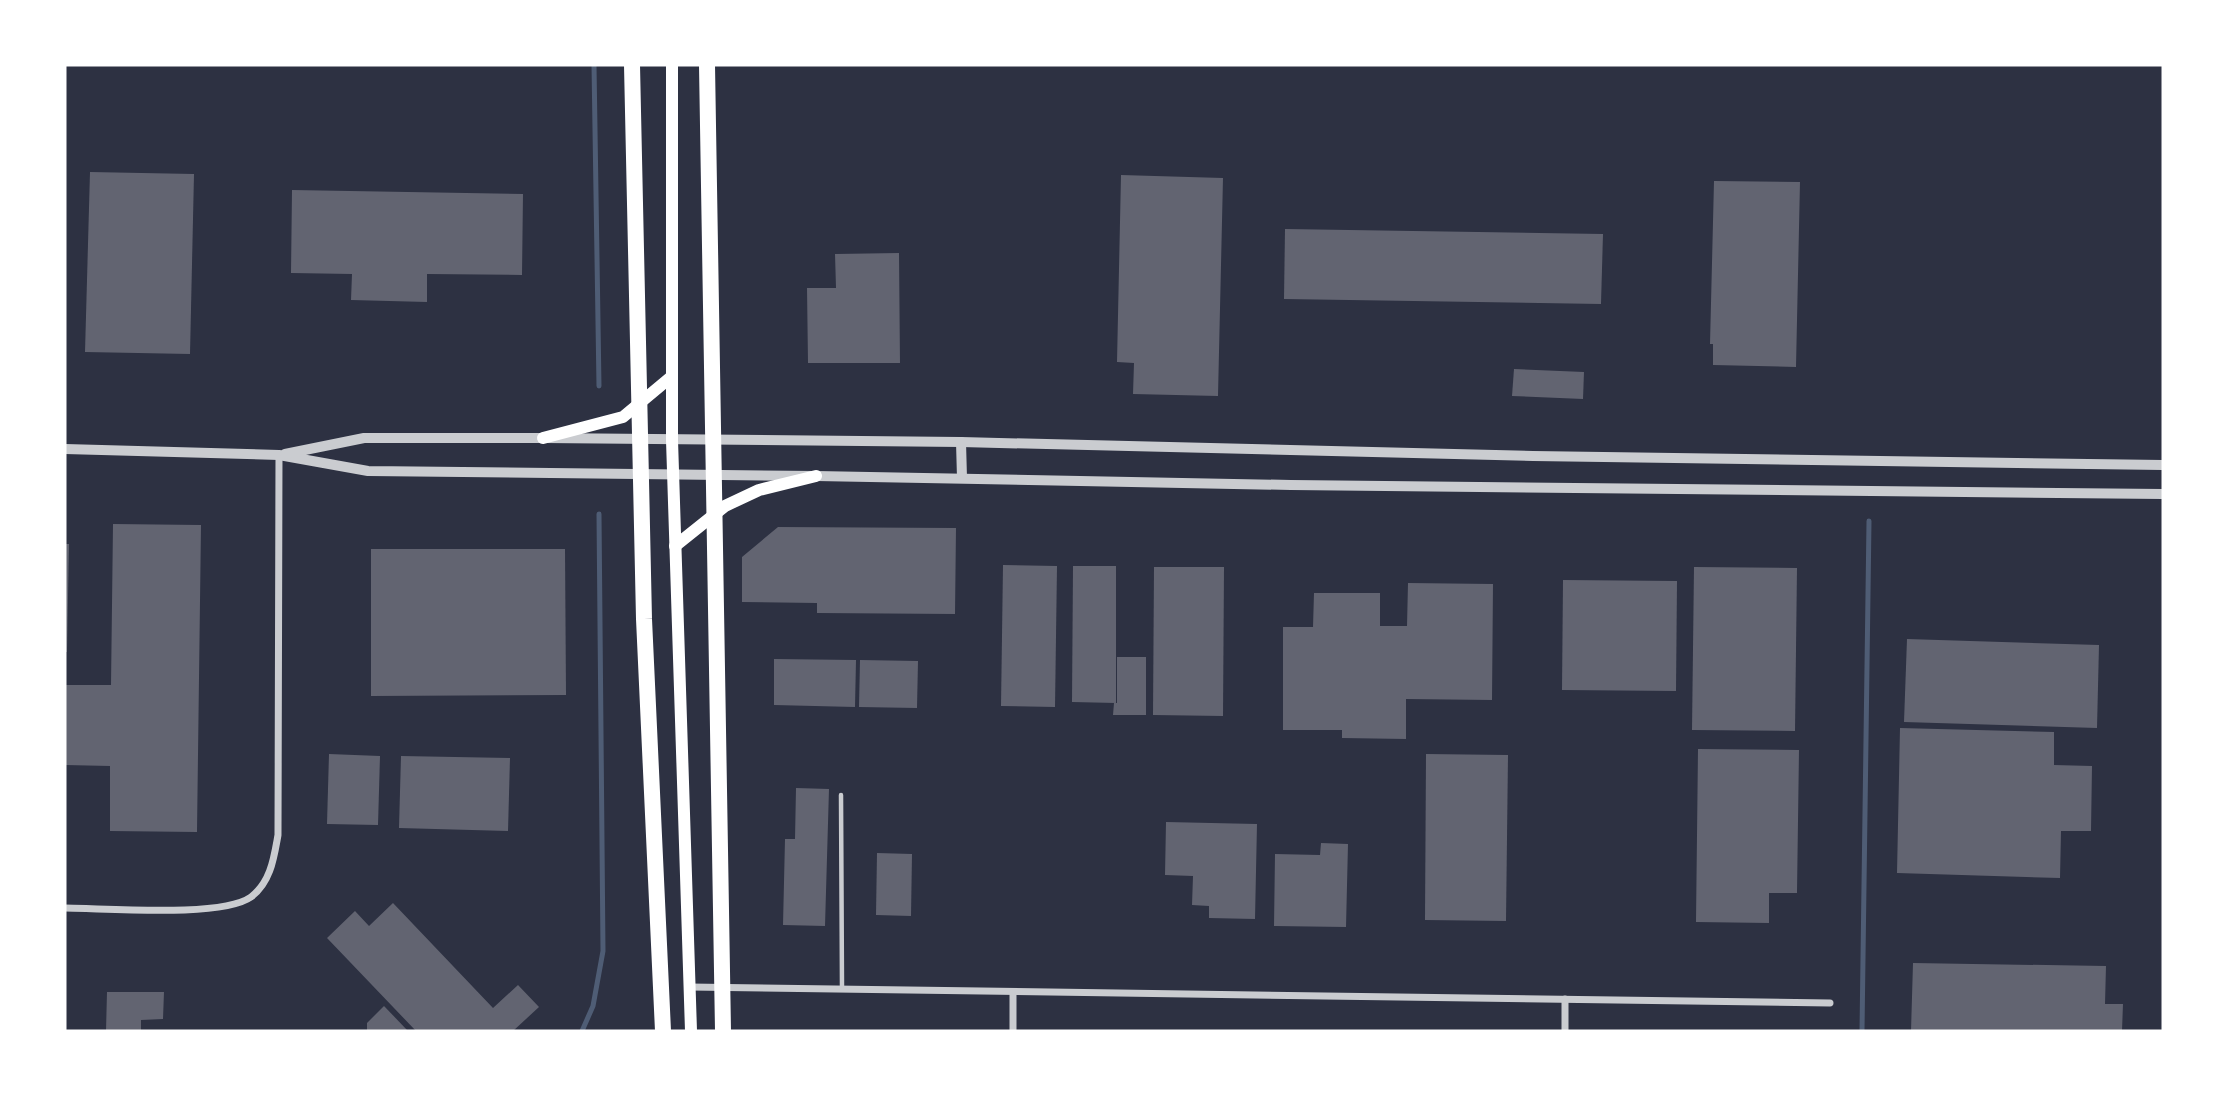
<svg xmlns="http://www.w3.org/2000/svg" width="2228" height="1096" viewBox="0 0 2228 1096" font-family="Rubik,sans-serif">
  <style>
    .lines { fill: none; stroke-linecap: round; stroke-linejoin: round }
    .stream { stroke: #4f5d75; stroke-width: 5 }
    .building { fill: #626471 }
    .service { stroke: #caccd0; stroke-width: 4.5 }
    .minor { stroke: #caccd0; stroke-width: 7 }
    .tertiary { stroke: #caccd0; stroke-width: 10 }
    .secondary { stroke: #fff; stroke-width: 12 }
    .motorway { stroke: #fff; stroke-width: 16 }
  </style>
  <rect width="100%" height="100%" fill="#2d3142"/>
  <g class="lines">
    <!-- stream -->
    <g class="stream">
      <path d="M594,65l5,321"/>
      <path d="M582,1031l11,-25 10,-55 -4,-437"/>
      <path d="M1862,1031l7,-510"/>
    </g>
  </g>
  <!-- building -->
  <g class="building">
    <path d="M90,172l104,2 -4,180 -105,-2z"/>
    <path d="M1121,175l102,3 -5,218 -85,-2 1,-31 -17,-1z"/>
    <path d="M1714,181l86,1 -4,185 -83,-2v-21h-3z"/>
    <path d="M292,190l231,4 -1,81 -95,-1v28l-76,-2 1,-26 -61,-1z"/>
    <path d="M1285,229l318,5 -2,70 -317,-5z"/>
    <path d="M899,253l1,110h-92l-1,-75h29l-1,-34z"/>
    <path d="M1514,369l70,3 -1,27 -71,-3z"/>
    <path d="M113,524l88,1 -4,307 -87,-1v-65l-45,-1v-80h46z"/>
    <path d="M778,527l178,1 -1,86 -138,-1v-10l-75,-1v-45z"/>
    <path d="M65,544h4l-2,108h-2z"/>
    <path d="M371,549h194l1,146 -195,1z"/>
    <path d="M1003,565l54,1 -2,141 -54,-1z"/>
    <path d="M1073,566h43v137l-44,-1z"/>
    <path d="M1154,567h70l-1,149 -70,-1z"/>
    <path d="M1694,567l103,1 -2,163 -103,-1z"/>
    <path d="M1563,580l114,1 -1,110 -114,-1z"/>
    <path d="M1408,583l85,1 -1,116 -86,-1v40l-64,-1v-8h-59v-103h30l1,-34h66v33h27z"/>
    <path d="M1907,639l192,6 -2,83 -193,-6z"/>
    <path d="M1117,657h29v58h-33l1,-12h3z"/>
    <path d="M774,659l82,1 -1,47 -81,-2z"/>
    <path d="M860,660l58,1 -1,47 -58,-1z"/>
    <path d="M1900,728l154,4v33l38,1 -1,65h-30l-1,47 -163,-5z"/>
    <path d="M1698,749l101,1 -2,143h-28v30l-73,-1z"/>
    <path d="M329,754l51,2 -2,69 -51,-1z"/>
    <path d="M1426,754l82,1 -2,166 -81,-1z"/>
    <path d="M401,756l109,2 -2,73 -109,-3z"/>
    <path d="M796,788l33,1 -4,137 -42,-1 2,-86h10z"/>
    <path d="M1166,822l91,2 -2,95 -46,-1v-12l-17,-1 1,-29 -28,-1z"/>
    <path d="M1321,843l27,1 -2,83 -72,-1 1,-72 45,1z"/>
    <path d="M877,853l35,1 -1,62 -35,-1z"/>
    <path d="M393,903l100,105 25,-23 21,22 -26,24h-97l-89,-93 28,-27 14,15z"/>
    <path d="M1913,963l193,3 -1,38h18l-1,27h-211z"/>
    <path d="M107,992h57l-1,27 -22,1v11h-35z"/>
    <path d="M384,1006l24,25h-41v-8z"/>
  </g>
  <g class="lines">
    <!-- service -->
    <path class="service" d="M841,795l1,194"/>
    <!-- minor -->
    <g class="minor">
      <path d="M65,908c39,0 157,10 186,-11 20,-15 23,-40 27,-62l1,-380"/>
      <path d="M689,987l1141,16"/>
      <path d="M1013,993v38"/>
      <path d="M1565,1031v-32"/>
    </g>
    <!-- tertiary -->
    <g class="tertiary">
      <path d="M961,442l1,36"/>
      <path d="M65,449l214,6 89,16 448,5 475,9 872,9"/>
      <path d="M285,454l79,-16h179l418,4 572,14 630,9"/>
    </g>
    <!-- secondary -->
    <g class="secondary">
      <path d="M672,65v375l19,591"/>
      <path d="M543,438l80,-21 48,-40"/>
      <path d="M675,546l50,-40 34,-16 57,-14"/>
    </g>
    <!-- motorway -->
    <g class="motorway">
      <path d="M632,65l12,554 19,412"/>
      <path d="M707,65l16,966"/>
    </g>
  </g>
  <!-- border -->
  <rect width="2228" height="1096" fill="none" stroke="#ffffff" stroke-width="133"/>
</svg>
